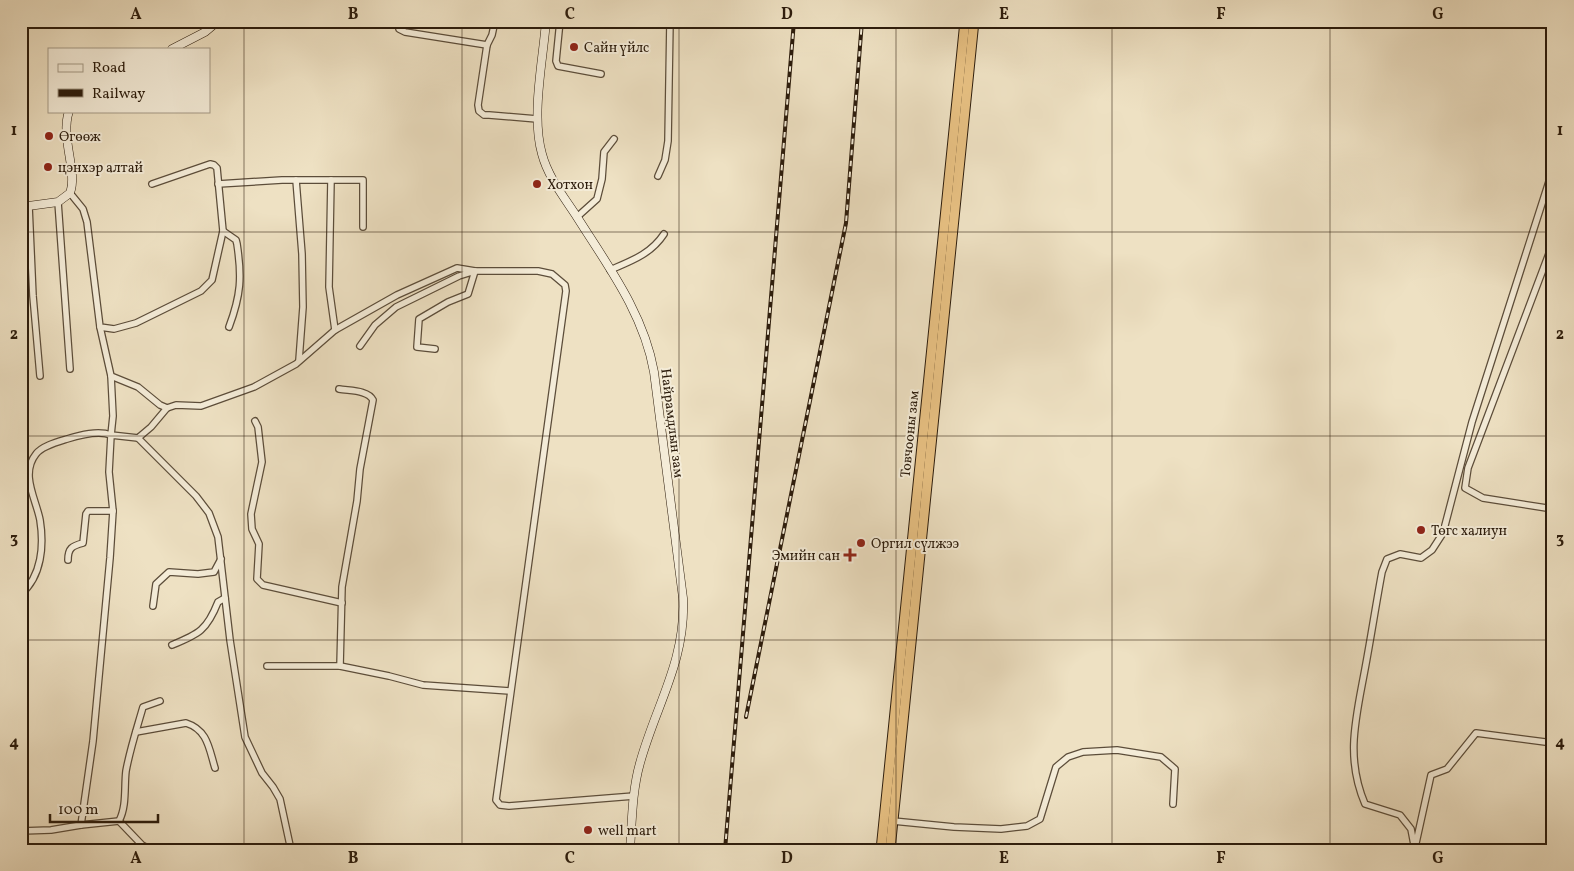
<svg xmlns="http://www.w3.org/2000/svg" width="1574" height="871" viewBox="0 0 1574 871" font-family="Vollkorn,serif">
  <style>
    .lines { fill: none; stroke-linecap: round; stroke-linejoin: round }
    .minor-casing { stroke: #5c4d3a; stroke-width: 8 }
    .secondary-casing { stroke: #2c1c0c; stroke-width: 9 }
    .trunk-casing { stroke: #2c1c0c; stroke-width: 11 }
    .minor { stroke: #f4ecd8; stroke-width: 5.5 }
    .secondary { stroke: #f4ecd8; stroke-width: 8 }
    .trunk { stroke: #e7c082; stroke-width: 9 }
    .rail-casing { stroke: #2c1c0c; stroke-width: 4 }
    .rail { stroke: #f4ecd8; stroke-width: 2; stroke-dasharray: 5.5; stroke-linecap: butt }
    .grid { fill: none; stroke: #2c1c0c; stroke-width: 1; stroke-opacity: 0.55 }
    .poi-dot { fill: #8f2418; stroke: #f4ecd8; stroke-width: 2 }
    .labels { text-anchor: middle; stroke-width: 4; stroke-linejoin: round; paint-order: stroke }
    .poi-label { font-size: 14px; fill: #2c1c0c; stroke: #f4ecd8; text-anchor: start }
    .street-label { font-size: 14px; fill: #2c1c0c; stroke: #f4ecd8 }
    .neatline { fill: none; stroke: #2c1c0c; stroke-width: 2 }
    .grid-label { font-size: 16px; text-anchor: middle; font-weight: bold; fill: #2c1c0c }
  </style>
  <rect width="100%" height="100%" fill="#eee1c3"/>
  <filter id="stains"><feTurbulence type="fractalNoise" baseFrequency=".004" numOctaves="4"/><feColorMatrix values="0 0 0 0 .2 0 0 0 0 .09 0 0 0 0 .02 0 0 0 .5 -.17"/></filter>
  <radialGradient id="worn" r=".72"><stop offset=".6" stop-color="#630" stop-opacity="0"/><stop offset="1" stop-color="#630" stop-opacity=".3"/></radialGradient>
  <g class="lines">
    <!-- minor casing -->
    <g class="minor-casing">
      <g id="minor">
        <path d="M55,21h16"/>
        <path d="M398,21l1,8 6,3 82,13"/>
        <path d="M495,21l-3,14 -5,10 -9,60 1,6 5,4h5l48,4"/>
        <path d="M560,21l-4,40 2,5 43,8"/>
        <path d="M658,176l7,-16 3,-19 2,-120"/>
        <path d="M296,180l6,74 1,53 -4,53"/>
        <path d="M331,180l-2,107 6,43"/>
        <path d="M218,184l64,-4h81v47"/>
        <path d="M70,193l13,16 4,13 13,105 14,2 22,-6 65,-32 11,-11 11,-49 -6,-63 -3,-3 -4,-1 -58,20"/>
        <path d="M58,202l12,167"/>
        <path d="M29,206l4,90 7,80"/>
        <path d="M577,217l20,-18 5,-20 2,-27 10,-13"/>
        <path d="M223,231l13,9 1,4c5,33 4,51 -8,83"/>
        <path d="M1553,243l-85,225 -3,20 18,10 70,11"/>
        <path d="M610,270c21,-9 41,-16 54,-36"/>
        <path d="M100,327l11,49 27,11 22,18 7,3"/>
        <path d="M360,346l15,-21 21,-18 63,-31 16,-5 -7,23 -20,8 -29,17 -2,28 18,2"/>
        <path d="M255,421l3,6 4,35 -11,52 1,15 7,15 -2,35 6,6 79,18"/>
        <path d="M138,438l58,58 13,17 9,24 12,103 15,97 17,36 11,14 7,12 11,51"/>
        <path d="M68,560c0,-12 4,-14 15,-17l3,-29 2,-3h25"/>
        <path d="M21,594c21,-18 23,-49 19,-74 -4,-21 -20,-46 -4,-66 6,-8 21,-12 31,-15 13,-4 31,-9 44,-4l2,-19 -2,-40"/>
        <path d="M153,606l3,-22 13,-12 29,2 16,-2 7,-13"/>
        <path d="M172,645c27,-11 35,-15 46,-43l7,-4"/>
        <path d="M267,666h73l2,-79 15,-86 3,-32 13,-69c-5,-10 -23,-9 -34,-11"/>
        <path d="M340,666l49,10 34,9 87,6"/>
        <path d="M136,732l50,-9c22,7 23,26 29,45"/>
        <path d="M21,735l3,-60"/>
        <path d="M119,821l23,24 10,5"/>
        <path d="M893,821l61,6 47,2 26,-3 13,-7 16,-52 12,-10 15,-5 34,-2 44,7 14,12 -2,35"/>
        <path d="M81,825l38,-4c8,-15 5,-34 7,-50 4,-22 11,-43 17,-64l17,-6"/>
        <path d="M21,831l30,-1 30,-5 12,-84 17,-183 3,-47 -4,-39 2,-37 27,3 13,-11 16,-19 9,-3 25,1 53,-19 42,-23 39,-34 62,-35 60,-27 18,3h63l14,3 13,11 1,6 -70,509 4,5 9,1 125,-10"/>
        <path d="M1416,843l15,-68 16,-6 29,-36 77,10"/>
        <path d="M1415,850l-4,-21 -11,-14 -35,-11c-20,-47 -9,-86 0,-135 6,-32 11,-65 17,-97l5,-13 13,-5 21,4 11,-8 11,-17 29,-111 81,-253"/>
      </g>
    </g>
    <!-- secondary casing -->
    <g class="secondary-casing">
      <g id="secondary">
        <path d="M546,21c-3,40 -15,94 -4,133 6,23 22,43 35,63 31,49 67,97 77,155l29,226c3,63 -27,107 -43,165 -8,28 -8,58 -10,87"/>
        <path d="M172,49l33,-17 13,-11"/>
        <path d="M21,207l37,-5 12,-9c8,-22 -10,-55 -1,-82"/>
      </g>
    </g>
    <!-- trunk casing -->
    <g class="trunk-casing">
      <g id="trunk">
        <path d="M881,850l84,-829"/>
        <path d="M890,850l84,-829"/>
      </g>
    </g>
    <!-- minor -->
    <use href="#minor" class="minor"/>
    <!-- secondary -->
    <use href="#secondary" class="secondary"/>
    <!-- trunk -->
    <use href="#trunk" class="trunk"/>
    <!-- rail casing -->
    <g class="rail-casing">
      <g id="rail">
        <path d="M746,717l100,-494 16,-202"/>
        <path d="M725,850l69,-829"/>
      </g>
    </g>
    <!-- rail -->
    <use href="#rail" class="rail"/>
  </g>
  <!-- grid -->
  <path class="grid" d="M244,21v829M462,21v829M679,21v829M896,21v829M1112,21v829M1330,21v829M21,232h1532M21,436h1532M21,640h1532"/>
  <!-- markers -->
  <g class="poi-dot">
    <circle cx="574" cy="47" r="5"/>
    <circle cx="49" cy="136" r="5"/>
    <circle cx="48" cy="167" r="5"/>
    <circle cx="537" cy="184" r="5"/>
    <circle cx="1421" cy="530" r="5"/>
    <circle cx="861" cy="543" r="5"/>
    <path d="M847.5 547.5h5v5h5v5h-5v5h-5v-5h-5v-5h5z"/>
    <circle cx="588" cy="830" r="5"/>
  </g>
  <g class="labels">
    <!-- poi labels -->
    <g class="poi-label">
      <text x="584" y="52">Сайн үйлс</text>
      <text x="59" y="141">Өгөөж</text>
      <text x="58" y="172">цэнхэр алтай</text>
      <text x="547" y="189">Хотхон</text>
      <text x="1431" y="535">Төгс халиун</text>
      <text x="871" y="548">Оргил сүлжээ</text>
      <text x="840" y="560" text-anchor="end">Эмийн сан</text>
      <text x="598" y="835">well mart</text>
    </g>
    <!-- street labels -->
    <g class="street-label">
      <text transform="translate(673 423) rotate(83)" y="5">Найрамдлын зам</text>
      <text transform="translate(909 434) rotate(-84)" y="5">Товчооны зам</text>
    </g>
  </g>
  <!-- margin -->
  <rect width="1574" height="871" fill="none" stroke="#eee1c3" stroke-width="55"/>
  <!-- legend -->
  <rect x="48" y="48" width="162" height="65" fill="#f4ecd8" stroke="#a49986"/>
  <rect x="58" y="64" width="25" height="8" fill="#f4ecd8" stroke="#a49986"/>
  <text x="92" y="72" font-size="15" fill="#2c1c0c">Road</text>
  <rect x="58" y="89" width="25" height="8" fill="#2c1c0c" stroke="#a49986"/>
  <text x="92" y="98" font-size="15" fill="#2c1c0c">Railway</text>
  <!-- scale -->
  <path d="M50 814v8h108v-8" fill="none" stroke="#2c1c0c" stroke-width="2.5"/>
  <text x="58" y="814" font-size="15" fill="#2c1c0c" stroke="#f4ecd8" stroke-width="4" paint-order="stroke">100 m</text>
  <rect x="28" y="28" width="1518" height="816" class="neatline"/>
  <g class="grid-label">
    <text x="136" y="19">A</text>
    <text x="353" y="19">B</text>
    <text x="570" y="19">C</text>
    <text x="787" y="19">D</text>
    <text x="1004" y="19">E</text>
    <text x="1221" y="19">F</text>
    <text x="1438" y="19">G</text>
    <text x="14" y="135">1</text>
    <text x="1560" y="135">1</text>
    <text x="14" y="339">2</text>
    <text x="1560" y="339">2</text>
    <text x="14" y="543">3</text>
    <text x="1560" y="543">3</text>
    <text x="14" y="747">4</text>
    <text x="1560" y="747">4</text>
    <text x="136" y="863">A</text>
    <text x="353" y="863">B</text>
    <text x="570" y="863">C</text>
    <text x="787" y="863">D</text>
    <text x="1004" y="863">E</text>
    <text x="1221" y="863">F</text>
    <text x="1438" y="863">G</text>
  </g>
  <rect width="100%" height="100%" filter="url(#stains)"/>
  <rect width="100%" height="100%" fill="url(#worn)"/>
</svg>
